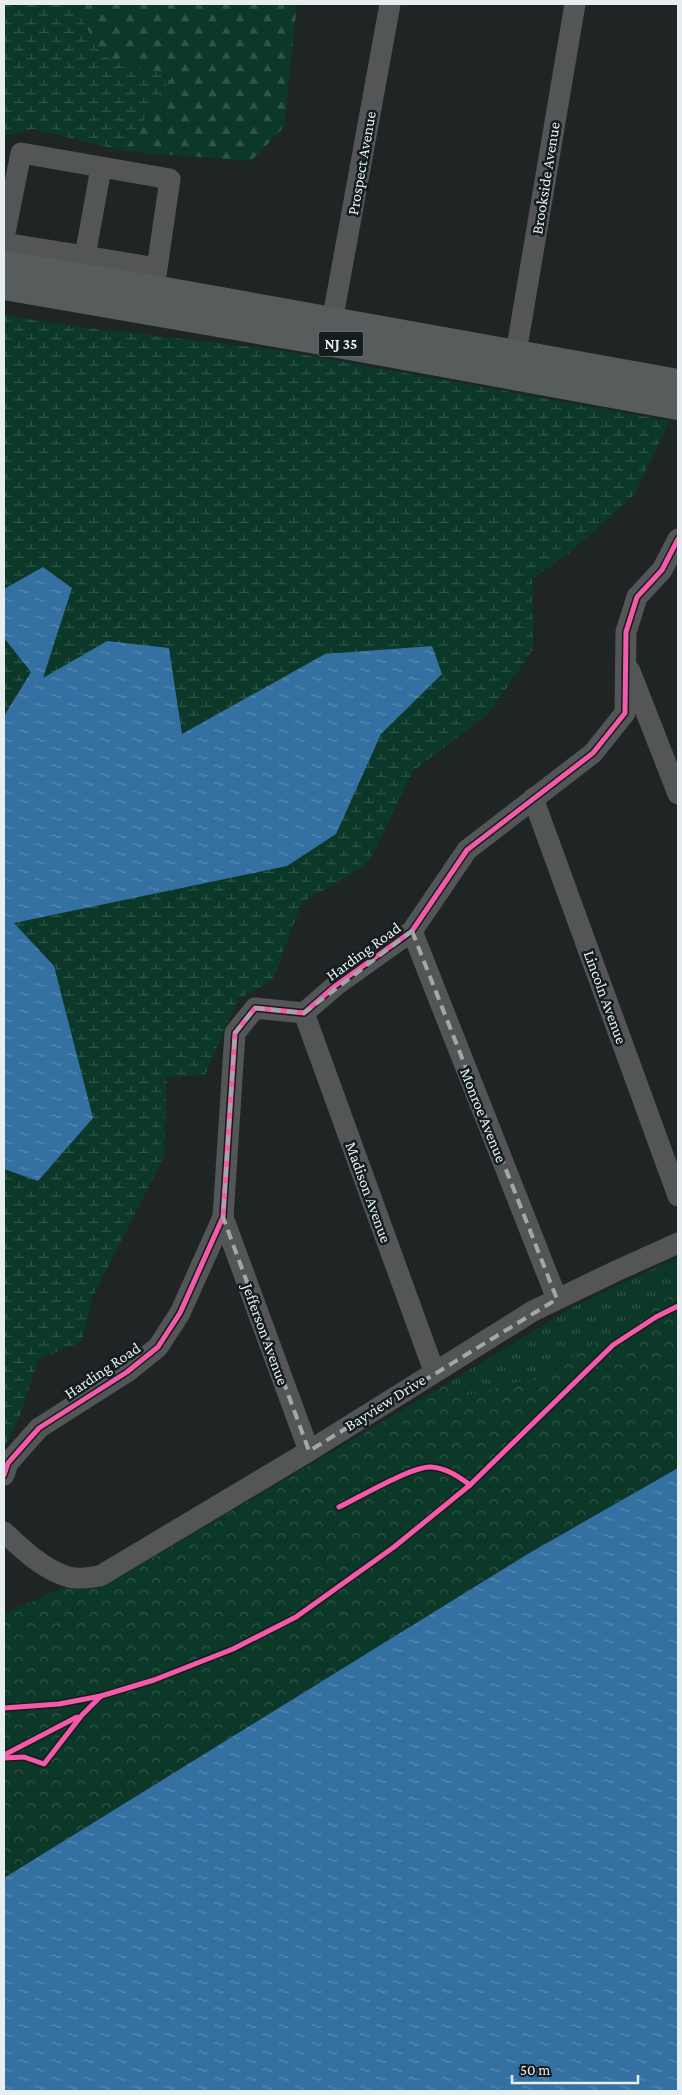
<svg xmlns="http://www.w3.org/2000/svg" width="682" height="2095" viewBox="0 0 682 2095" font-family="'Crimson Pro',serif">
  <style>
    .grass { fill: url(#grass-tufts) }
    .forest { fill: url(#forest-firs) }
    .wetland { fill: url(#wetland-marsh) }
    .park { fill: url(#park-crowns) }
    .water { fill: url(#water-ripples) }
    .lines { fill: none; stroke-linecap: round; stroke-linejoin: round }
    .minor { stroke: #535556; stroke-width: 21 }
    .highway { stroke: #575c5c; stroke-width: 28 }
    .cycleway-casing { stroke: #131d1f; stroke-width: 8 }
    .cycleway { stroke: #f35aa7; stroke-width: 5 }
    .marked { fill: none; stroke: #a1a8a8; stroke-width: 4; stroke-dasharray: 10 6; stroke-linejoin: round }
    .labels { text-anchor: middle; stroke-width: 5; stroke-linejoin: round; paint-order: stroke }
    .shield { fill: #131d1f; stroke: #a7afb1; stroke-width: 1 }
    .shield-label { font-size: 15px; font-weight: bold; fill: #e7eeef }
    .street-label { font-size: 16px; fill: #e7eeef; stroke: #131d1f }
  </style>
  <defs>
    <pattern id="grass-tufts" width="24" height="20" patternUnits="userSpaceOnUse" patternTransform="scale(1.25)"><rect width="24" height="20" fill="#0b3828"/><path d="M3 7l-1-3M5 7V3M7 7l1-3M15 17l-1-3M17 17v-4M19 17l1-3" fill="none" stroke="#2f5548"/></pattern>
    <pattern id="forest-firs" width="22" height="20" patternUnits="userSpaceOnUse" patternTransform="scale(1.25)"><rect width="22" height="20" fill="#0b3828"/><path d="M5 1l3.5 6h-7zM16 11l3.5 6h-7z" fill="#2f5548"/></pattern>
    <pattern id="wetland-marsh" width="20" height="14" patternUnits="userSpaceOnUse" patternTransform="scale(1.25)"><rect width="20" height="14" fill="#0b3828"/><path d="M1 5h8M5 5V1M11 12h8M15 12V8" fill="none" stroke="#2f5548"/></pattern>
    <pattern id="park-crowns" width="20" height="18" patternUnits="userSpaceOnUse" patternTransform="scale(1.25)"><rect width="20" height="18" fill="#0b3828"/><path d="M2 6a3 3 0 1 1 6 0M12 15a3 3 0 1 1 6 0" fill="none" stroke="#2f5548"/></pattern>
    <pattern id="water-ripples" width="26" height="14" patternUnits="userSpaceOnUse" patternTransform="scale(1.25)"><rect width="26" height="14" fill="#3470a1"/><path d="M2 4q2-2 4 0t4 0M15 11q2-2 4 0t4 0" fill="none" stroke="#5b8cb3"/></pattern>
  </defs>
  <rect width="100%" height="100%" fill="#1f2525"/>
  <!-- grass -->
  <path class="grass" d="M678,1257v36l-26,11 -104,70 -82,22 -18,-13 125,-76z"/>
  <!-- forest -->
  <path class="forest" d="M74,4h223l-13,123 -33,34 -127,-10 48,-74 -70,-21z"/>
  <!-- wetland -->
  <g class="wetland">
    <path d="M4,4h70l28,52 70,21 -48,74 -91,-22 -29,7z"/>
    <path d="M4,315l60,10 214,25 392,71 -36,74 -62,56 -40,28 1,70 -44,64 -76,58 -46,94 -65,37 -30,79 -34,18 -33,76 -38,2 -3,80 -72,141 -10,43 -44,19 -17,54 -17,35v-280l34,12 16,-215 -41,-43 274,-57 48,-32 46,-100 61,-60 -117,-20 -143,80 -75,-93 -64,38 29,-91 -29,-20 -39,21z"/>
    <path d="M4,638l27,34 -27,44z"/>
  </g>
  <!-- park -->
  <path class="park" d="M678,1293v175l-152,87 -522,323v-263l65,-31 51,-7 328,-194 18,13 82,-22 104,-70z"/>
  <!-- water -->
  <g class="water">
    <path d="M43,567l29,21 -29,90 64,-37 62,7 13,86 143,-80 107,-8 10,28 -61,60 -45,100 -49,32 -273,57 40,43 39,152 -55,63 -34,-12v-453l27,-44 -27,-34v-49z"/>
    <path d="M678,1468v623h-674v-213l522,-323z"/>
  </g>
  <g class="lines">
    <!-- minor -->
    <g class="minor">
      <path d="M4,238l17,-85 149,26 -16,110"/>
      <path d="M4,243l81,13 16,-88"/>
      <path d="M82,270l3,-14 71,12"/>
      <path d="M332,322l58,-318"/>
      <path d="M516,353l59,-349"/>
      <path d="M630,671l48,123"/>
      <path d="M533,798l145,398"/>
      <path d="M412,931l145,368"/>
      <path d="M304,1013l130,358"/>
      <path d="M223,1217l86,234"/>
      <path d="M4,1475l4,-12 31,-35 88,-56 31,-25 22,-34 43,-96 12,-184 20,-25 49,5 31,-27 77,-55 55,-81 126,-97 32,-40 1,-81 11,-35 25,-27 16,-31"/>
      <path d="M4,1532c18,17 40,38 65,45 9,3 22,0 31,-1l209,-125 224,-140 83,-40 62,-28"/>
    </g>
    <!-- highway -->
    <g class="highway">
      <path d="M4,265l150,24 524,94"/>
      <path d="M4,286l318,55 356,65"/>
    </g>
    <!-- cycleway casing -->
    <g class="cycleway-casing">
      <g id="cycleway">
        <path d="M4,1475l4,-12 31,-35 88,-56 31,-25 22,-34 43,-96 12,-184 20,-25 49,5 31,-27 77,-55 55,-81 126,-97 32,-40 1,-81 11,-35 25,-27 16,-31"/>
        <path d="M339,1507c19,-9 73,-41 92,-40 15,1 27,9 39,18"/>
        <path d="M4,1708l55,-4 42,-8 53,-16 79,-31 63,-32 98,-70 76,-62 143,-140 43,-28 22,-11"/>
        <path d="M4,1755l73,-38"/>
        <path d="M4,1758l20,-1 20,7 38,-49 19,-19"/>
      </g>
    </g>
    <!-- cycleway -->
    <use href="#cycleway" class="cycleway"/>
  </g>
  <!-- marked area -->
  <path class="marked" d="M412,931l145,368 -248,152 -86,-234 12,-184 20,-25 49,5z"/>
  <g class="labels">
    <!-- shield labels -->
    <rect class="shield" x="318.5" y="331.5" width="45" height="25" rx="4"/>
    <g class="shield-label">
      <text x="341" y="349">NJ 35</text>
    </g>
    <!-- street labels -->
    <g class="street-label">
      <text transform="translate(361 163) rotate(-80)" y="6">Prospect Avenue</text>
      <text transform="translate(545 178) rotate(-81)" y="6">Brookside Avenue</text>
      <text transform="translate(363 951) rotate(-36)" y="6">Harding Road</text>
      <text transform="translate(606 997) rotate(70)" y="6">Lincoln Avenue</text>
      <text transform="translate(484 1115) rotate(68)" y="6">Monroe Avenue</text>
      <text transform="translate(369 1192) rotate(70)" y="6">Madison Avenue</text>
      <text transform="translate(266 1334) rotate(70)" y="6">Jefferson Avenue</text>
      <text transform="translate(102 1370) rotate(-34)" y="6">Harding Road</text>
      <text transform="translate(385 1402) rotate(-32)" y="6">Bayview Drive</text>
    </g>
  </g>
  <!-- border -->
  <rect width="682" height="2095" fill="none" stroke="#e7eeef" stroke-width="10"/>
  <!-- scale -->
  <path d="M512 2075v8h126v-8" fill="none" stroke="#e7eeef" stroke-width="2.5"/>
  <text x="520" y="2075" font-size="15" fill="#e7eeef" stroke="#131d1f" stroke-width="4" paint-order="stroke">50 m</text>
</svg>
